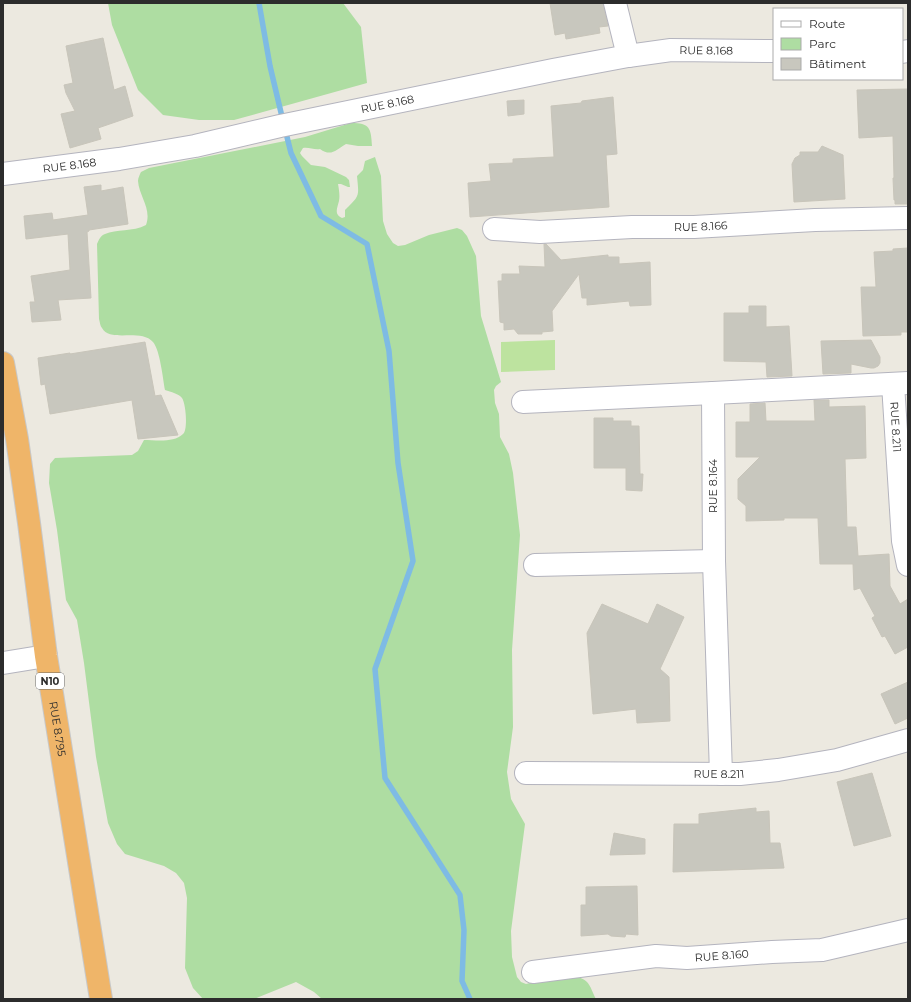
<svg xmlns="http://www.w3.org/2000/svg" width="911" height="1002" viewBox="0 0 911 1002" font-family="Montserrat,sans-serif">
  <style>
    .green { fill: #aedda2 }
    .pitch { fill: #bde39f }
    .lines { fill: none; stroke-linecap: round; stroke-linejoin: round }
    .stream { stroke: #7ebbe4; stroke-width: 5.5 }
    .building { fill: #c8c7be; stroke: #c8c5ba }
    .minor-casing { stroke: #b4b4be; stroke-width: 24 }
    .highway-casing { stroke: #c8c8c8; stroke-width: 24 }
    .minor { stroke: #fff; stroke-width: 22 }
    .highway { stroke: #efb569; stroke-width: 22 }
    .labels { text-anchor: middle; stroke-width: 4; stroke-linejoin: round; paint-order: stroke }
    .shield { fill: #fff; stroke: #6b6b6b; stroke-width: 1 }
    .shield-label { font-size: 10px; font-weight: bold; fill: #2c2c2c }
    .street-label { font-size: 11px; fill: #2c2c2c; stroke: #fff }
  </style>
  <rect width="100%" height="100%" fill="#ece9e0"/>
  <!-- green -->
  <g class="green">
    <path d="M108,3h235l18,24 6,56 -133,37h-35l-36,-5 -25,-25 -26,-65z"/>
    <path d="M351,123c19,0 20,5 21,23h-14l-12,-2c-10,6 -15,13 -26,5 -6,1 -11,-2 -17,-1l-3,5 2,3 9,9 14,2 21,10 3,3 1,7h-2l-7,-3h-3c1,6 2,11 1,17 -2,8 -5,13 3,17l3,-1v-7c15,-15 14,-13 12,-34l6,-6 2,-9 10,-4 6,19 2,45 4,13 6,9 5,3 7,-1 24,-10 28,-7 5,2 5,6 9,20 5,60 20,66 -5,4 -2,4 1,13 4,11 1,23 9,17 4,19 7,62 -8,115 1,77 -6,45 4,27 14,25 -14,107 1,26 5,20 4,5 5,2c16,-3 48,-15 61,-2 4,4 6,12 9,17h-274l-8,-7 -18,-10 -42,17h-51l-10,-11 -8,-20 2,-70 -3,-15 -8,-10 -12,-7 -39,-12 -8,-10 -9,-21 -12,-66 -12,-94 -7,-43 -11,-20 -9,-70 -8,-47 1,-19 5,-6 77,-3 6,-4 6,-11c12,0 30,3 39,-6 5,-4 3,-30 -1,-36 -3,-4 -11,-6 -17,-8 -2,-11 -5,-40 -12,-48 -13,-14 -43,1 -51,-14 -2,-2 -2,-6 -3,-9l-2,-75c2,-4 3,-8 8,-10 11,-5 28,-2 41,-9 6,-16 -7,-29 -8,-44 0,-3 2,-7 3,-9l8,-4 156,-31z"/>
  </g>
  <!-- pitch -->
  <path class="pitch" d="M555,340v30l-54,2v-30z"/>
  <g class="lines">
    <!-- stream -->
    <g class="stream">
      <path d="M259,3l11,63 13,55"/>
      <path d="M285,129l6,24 30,63 46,28 22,107 9,112 15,98 -38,108 10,109 75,117 4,35 -2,51 8,18"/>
    </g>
  </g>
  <!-- building -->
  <g class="building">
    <path d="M550,3h53l5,23 -9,1 1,6 -34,6 -1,-6 -10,2z"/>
    <path d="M103,38l11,52 11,-4 8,30 -35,12 3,11 -31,9 -9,-34 14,-3 -9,-18 -2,-8 9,-2 -7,-37z"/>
    <path d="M908,89v115h-13v-4h-1l-1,-22h1l-1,-42 -34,2 -2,-48z"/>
    <path d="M613,97l4,57 -11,1 3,52 -139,10 -2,-34 23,-2 -2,-17 24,-1v-4l41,-2 -3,-51 30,-3 1,-2z"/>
    <path d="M524,100v14l-16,2 -1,-15z"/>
    <path d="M822,146l21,9 2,44 -51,3 -2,-38 3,-6 5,-3v-3h18z"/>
    <path d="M101,185v6l22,-4 5,37 -39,6v1l-2,1 4,66 -33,2 3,20 -29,2 -2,-20h5l-4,-26 39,-6 -2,-36 -42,5 -2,-23 28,-3 1,7 35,-5 -4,-28z"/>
    <path d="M544,244h2l15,16 47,-5v2h11v7l31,-2 1,43 -21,1 -1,-5 -42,4v-7h-5l-3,-24 -27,37 1,20 -11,1v2h-24l-4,-5 -10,1v-7l-4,-1 -2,-41h4v-7h18l-1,-8 26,1z"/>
    <path d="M908,248v84h-7v3l-38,1 -2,-49h15l-2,-35 19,-1v-2z"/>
    <path d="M749,306h17v21l23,-1 3,50 -25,1 -1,-15 -42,-1v-48h25z"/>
    <path d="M871,340l9,17v6l-2,3 -4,2h-3l-20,-4v9l-28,1 -2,-33z"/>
    <path d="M145,342l10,54 6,-1 17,40 -40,4 -6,-39 -82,14 -5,-30 -4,1 -3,-27 32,-5v1z"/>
    <path d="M814,400h15v7l36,-1 1,52 -21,1 2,68h9l2,29 31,-2 1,32 10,18 8,-5v48l-13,7 -10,-18 -3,1 -10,-19 3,-2 -15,-28 -6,2 -1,-26h-33l-2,-46h-34v2l-38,1v-15l-8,-7v-20l22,-22h-24v-35h14v-18l15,-1 1,18h49z"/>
    <path d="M594,418h19v3h18v5h8l1,48h3l-1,17 -16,-1v-22h-32z"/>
    <path d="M602,604l46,20 9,-20 27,13 -24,52 9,8 1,44 -33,2 -1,-14 -43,5 -6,-81z"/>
    <path d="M908,682v36l-13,6 -14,-30z"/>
    <path d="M872,773l19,63 -37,10 -17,-64z"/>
    <path d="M756,808v4l13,-1 1,32h10l4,25 -111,4 1,-48h25v-10z"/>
    <path d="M614,833l31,6v15l-35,1z"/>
    <path d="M637,886l1,49 -12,-1 -1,3 -14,-1 -3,-2 -27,2v-31h5v-18z"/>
  </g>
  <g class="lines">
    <!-- minor casing -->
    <g class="minor-casing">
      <g id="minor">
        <path d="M615,3l13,53"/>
        <path d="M902,52l6,-1"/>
        <path id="s1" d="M3,174l116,-15 76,-13 85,-20 273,-56 75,-14 43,-6 103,1"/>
        <path id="s2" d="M494,229l46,3 92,-5h62l121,-7 93,-2"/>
        <path id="s3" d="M893,384l10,157 5,24"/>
        <path d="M523,402l190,-9"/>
        <path d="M535,565l179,-4"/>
        <path d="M3,663l43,-7"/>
        <path id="s4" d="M526,773l214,1 38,-4 59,-10 71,-20"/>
        <path d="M721,774l-7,-213 -1,-168 195,-10"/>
        <path id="s5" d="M533,972l123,-16 31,2 85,-6 50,-2 86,-20"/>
      </g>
    </g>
    <!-- highway casing -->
    <g class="highway-casing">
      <g id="highway">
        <path id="s6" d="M3,363l14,76 12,84 17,133 55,343"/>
      </g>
    </g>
    <!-- minor -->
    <use href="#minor" class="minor"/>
    <!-- highway -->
    <use href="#highway" class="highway"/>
  </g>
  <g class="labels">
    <!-- shield labels -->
    <rect class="shield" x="36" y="673" width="28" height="16" rx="3"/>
    <g class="shield-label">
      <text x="50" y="685">N10</text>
    </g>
    <!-- street labels -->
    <g class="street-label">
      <text dy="4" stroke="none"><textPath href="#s1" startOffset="715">RUE 8.168</textPath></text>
      <text dy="4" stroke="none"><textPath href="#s1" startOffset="391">RUE 8.168</textPath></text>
      <text dy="4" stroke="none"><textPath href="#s1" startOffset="67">RUE 8.168</textPath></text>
      <text dy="4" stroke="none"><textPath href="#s2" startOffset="207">RUE 8.166</textPath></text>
      <text dy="4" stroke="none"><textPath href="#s3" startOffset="43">RUE 8.211</textPath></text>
      <text transform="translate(713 486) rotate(-90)" y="4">RUE 8.164</text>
      <text dy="4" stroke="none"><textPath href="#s6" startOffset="370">RUE 8.795</textPath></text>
      <text dy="4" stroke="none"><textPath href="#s4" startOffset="193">RUE 8.211</textPath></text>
      <text dy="4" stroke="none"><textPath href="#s5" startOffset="190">RUE 8.160</textPath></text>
    </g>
  </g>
  <!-- border -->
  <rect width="911" height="1002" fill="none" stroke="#2c2c2c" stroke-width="8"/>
  <!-- legend -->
  <rect x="773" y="8" width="130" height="72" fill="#ffffff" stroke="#ababab"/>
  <rect x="781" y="21" width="20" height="6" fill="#ffffff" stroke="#ababab"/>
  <text x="809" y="28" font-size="12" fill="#2c2c2c">Route</text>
  <rect x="781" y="38" width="20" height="12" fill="#aedda2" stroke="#ababab"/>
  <text x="809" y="48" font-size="12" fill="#2c2c2c">Parc</text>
  <rect x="781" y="58" width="20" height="12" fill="#c8c7be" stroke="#ababab"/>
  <text x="809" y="68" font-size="12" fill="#2c2c2c">Bâtiment</text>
</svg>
